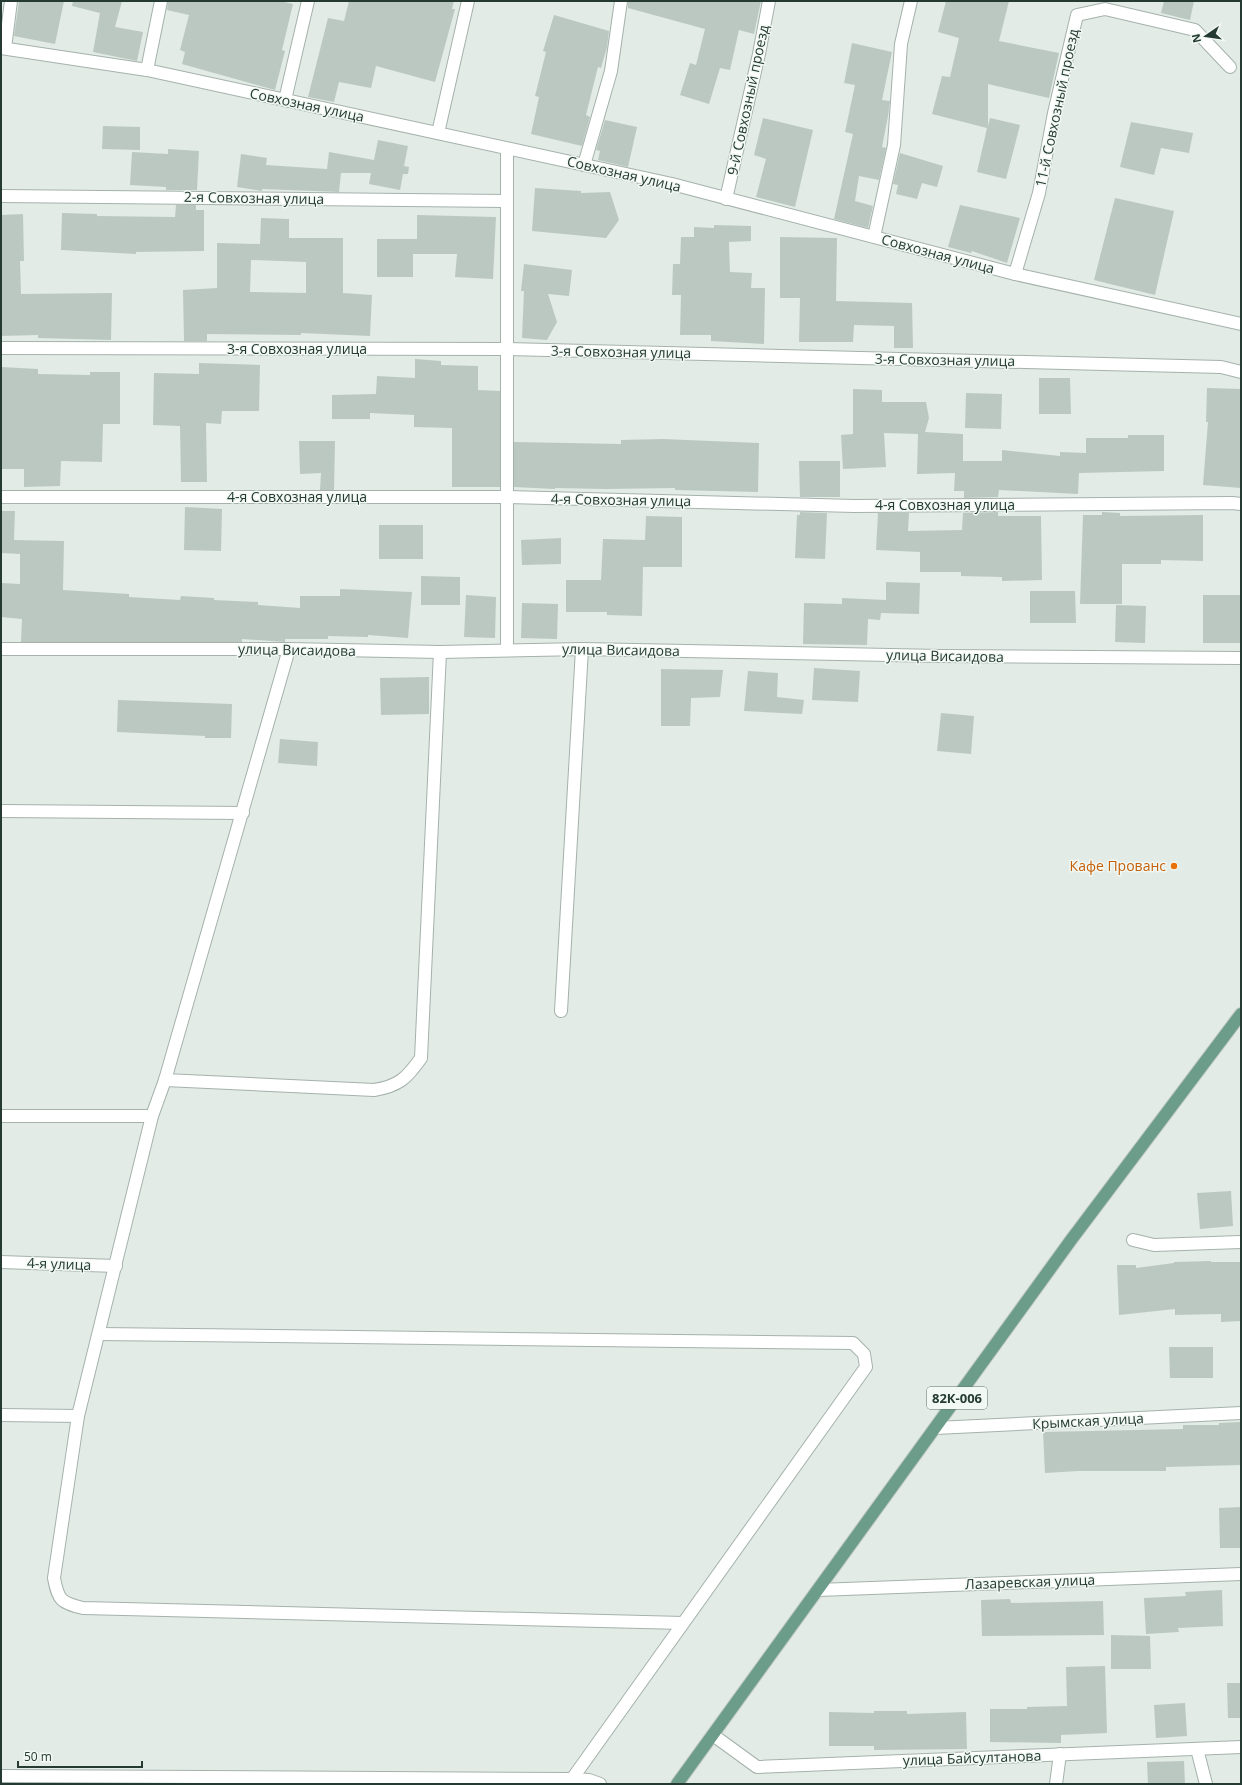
<svg xmlns="http://www.w3.org/2000/svg" width="1242" height="1785" viewBox="0 0 1242 1785" font-family="'Open Sans',sans-serif">
  <style>
    .building { fill: #bbc8c2; fill-rule: evenodd }
    .lines { fill: none; stroke-linecap: round; stroke-linejoin: round }
    .street-casing { stroke: #a5b2ac; stroke-width: 14 }
    .primary-casing { stroke: #c2c8c6; stroke-width: 14 }
    .street { stroke: #fff; stroke-width: 12 }
    .primary { stroke: #6b9d8a; stroke-width: 12 }
    .food-dot { fill: #e8710a; stroke: #f2f8f4; stroke-width: 1.5 }
    .labels { text-anchor: middle; stroke-width: 3; stroke-linejoin: round; paint-order: stroke }
    .shield { fill: #f2f8f4; stroke: #62736c; stroke-width: 1 }
    .shield-label { font-size: 13px; font-weight: bold; fill: #243a32 }
    .street-label { font-size: 14px; fill: #243a32; stroke: #f2f8f4 }
    .food-label { font-size: 14px; fill: #c56008; stroke: #f2f8f4; text-anchor: end }
  </style>
  <rect width="100%" height="100%" fill="#e2ebe6"/>
  <!-- building -->
  <g class="building">
    <path d="M19,1h45l-9,43 -41,-8z"/>
    <path d="M73,1h49l-7,26 28,5 -6,29 -44,-9 7,-39 -28,-7z"/>
    <path d="M168,1h112l13,3 -11,46 3,1 -10,39 -93,-26 3,-12 -5,-2 9,-35 -22,-5z"/>
    <path d="M349,1h105l-2,8h3l-20,73 -59,-16 -5,22 -32,-6 -5,20 -26,-5 20,-79 16,3z"/>
    <path d="M628,1h133l-7,33 -15,-4 -9,40 -10,-2 -11,36 -29,-9 10,-32 6,2 9,-36 -77,-21z"/>
    <path d="M946,1h63l-10,40 60,12 -10,45 -61,-14v42l2,-8 30,7 -14,54 -29,-7 10,-44 -55,-14 10,-38 8,1 9,-39 -21,-6z"/>
    <path d="M1164,1h30l-4,19 -29,-7z"/>
    <path d="M554,15l55,16 -2,16 -6,21 -3,-1 -12,48 4,2 -8,29 -51,-12 8,-37 -4,-1 11,-44 -3,-1z"/>
    <path d="M852,43l40,9 -10,48 8,1 -2,15 -6,31 4,1 -7,32 -20,-4 -4,25 18,5 -5,22 -34,-9 19,-85 -8,-2 10,-47 -11,-2z"/>
    <path d="M763,118l50,12 -18,77 -39,-10 10,-38 -12,-4z"/>
    <path d="M605,120l32,7 -9,40 -30,-7 2,-9 -4,-1z"/>
    <path d="M1131,122l62,11 -4,20 -28,-5 -7,27 -34,-8z"/>
    <path d="M103,126l37,1v23l-38,-1z"/>
    <path d="M378,140l30,6 -4,20 5,1 -1,7h-5l-3,16 -31,-6 2,-11h-30l-2,19 -77,-3v2l-25,-4 4,-33 26,4 -1,7 61,4 2,-17 45,8z"/>
    <path d="M168,149l31,2 -2,39h-31v-3l-36,-2 2,-33 36,2z"/>
    <path d="M900,153l43,13 -6,21 -15,-4 -5,16 -21,-5 2,-9 -5,-1z"/>
    <path d="M535,188l46,3v2l29,-1 9,28 -13,18 -74,-7z"/>
    <path d="M1115,198l59,13 -19,84 -61,-15z"/>
    <path d="M176,205h20v5h8v41l-68,1v2l-75,-4 1,-37 35,1v2l78,1z"/>
    <path d="M960,205l60,13 -13,45 -35,-12 -1,2 -23,-6z"/>
    <path d="M23,214l1,47h-4l1,33 91,-1 -1,47 -73,-2v-3l-37,1v-121z"/>
    <path d="M417,215l79,2 -3,62 -38,-2 2,-23h-44v23h-36v-38h40z"/>
    <path d="M261,218l28,1v19h54v55l29,2 -2,41 -69,-3v2l-94,-1v7h-23l-1,-51 34,-2v-45l43,1zM251,260l55,2v31l-56,-1z"/>
    <path d="M714,225l37,1v15l-22,1 1,30 22,1 -1,15h14l-1,56 -53,-3v-6h-31l1,-40h-9l1,-31h7l1,-27h13v-10l20,1z"/>
    <path d="M780,237l57,1 -1,63 76,2 1,45h-19v-22l-40,-1 -1,17h-54l1,-44h-20z"/>
    <path d="M524,264l48,6 -3,26 -21,-2 9,28 -10,18 -25,-2 2,-47h-3z"/>
    <path d="M415,359l26,2v4l37,1v24l22,1v96h-48v-59l-38,-1v-12l-44,-2v6h-38v-24l44,-1 1,-18 38,2z"/>
    <path d="M199,363l61,2 -1,46h-37l-1,13 -15,-1 1,59h-26l-1,-56 -27,-1 1,-52 45,1z"/>
    <path d="M1,367l37,2v5l52,1v-3h30v52h-17l-1,38 -41,-1 -1,25 -36,1v-18h-23z"/>
    <path d="M1039,378h31l1,36h-32z"/>
    <path d="M1207,388l34,1v99l-38,-3 5,-63h-2z"/>
    <path d="M853,389l29,1v12h44l3,16 -4,14 38,2v27h39v-11l58,6v-4l26,1v-15h42v-3h36v36l-85,2 -1,21 -79,-4 -1,7 -34,1v-7h-10l1,-18 -38,1 1,-40 -34,-1 2,34 -43,2 -2,-34 12,-1z"/>
    <path d="M966,393l36,1 -1,35 -36,-1z"/>
    <path d="M663,439l96,4 -1,49 -83,-2v-2l-70,1 -50,-1v1l-41,-2v-45l107,2v-4z"/>
    <path d="M299,441h36l-1,49h-14l1,-17 -21,1z"/>
    <path d="M799,461h41v36h-40z"/>
    <path d="M185,507l37,2 -1,42 -37,-1z"/>
    <path d="M1,511h14l-1,29 50,1 -1,49 66,4v3l51,3 1,-4 33,2v2l44,2v3l42,3v-12h40v-7l72,3 -4,46 -40,-3v2l-40,-1v3h-43v3l-43,-3v3h-221l1,-23 -21,-2v-34l19,1v-30l-19,-1z"/>
    <path d="M800,512l27,1 -2,46 -30,-1 2,-43h3z"/>
    <path d="M998,512v4h43l1,64 -40,1v-4l-41,-1v-4h-41v-20l-44,-2 2,-37h31l-1,18 54,-1 1,-17z"/>
    <path d="M1102,512l18,1v3l83,-1v46l-42,-1v4h-39v40h-42l3,-89h19z"/>
    <path d="M646,516l36,1v50h-39l-1,49 -35,-1v-3h-41v-32h35l2,-41 42,1z"/>
    <rect x="379" y="525" width="44" height="34"/>
    <path d="M561,538v26l-39,1 -1,-25z"/>
    <path d="M421,576l39,1v28h-39z"/>
    <path d="M886,582l34,1 -1,31 -38,-1 -1,7 -12,-1 -1,26 -64,-1 1,-41 38,1v-6l44,2z"/>
    <path d="M1030,591h45l1,32h-46z"/>
    <path d="M466,595l30,2 -1,41 -31,-1z"/>
    <rect x="1203" y="595" width="38" height="48"/>
    <path d="M522,603l36,1 -1,35 -36,-1z"/>
    <path d="M1116,605l30,1 -1,37 -30,-1z"/>
    <path d="M814,668l46,3 -2,31 -46,-2z"/>
    <path d="M661,669l62,1 -3,27 -29,1 -1,28h-29z"/>
    <path d="M748,671l30,2 -1,24 27,3 -2,14 -58,-3z"/>
    <path d="M429,677v37l-48,1 -1,-37z"/>
    <path d="M118,700l114,4 -1,34h-26v-2l-88,-4z"/>
    <path d="M941,713l33,3 -3,38 -34,-3z"/>
    <path d="M280,739l38,3 -1,24 -39,-3z"/>
    <path d="M1231,1191l2,35 -33,3 -3,-36z"/>
    <path d="M1211,1261v1h30v59l-20,1v-8l-46,1v-6l-56,6 -2,-50h19v3l38,-5v-1z"/>
    <path d="M1169,1347h44v31h-43z"/>
    <path d="M1241,1422v43l-75,2v4h-88l-33,2 -2,-41 140,-3v-4h36v-2z"/>
    <path d="M1241,1507v41h-21l-1,-40z"/>
    <path d="M1222,1590l1,36 -45,2 1,4 -33,2 -2,-36 42,-2 -1,-4z"/>
    <path d="M1010,1599l1,4 92,-2 1,34 -122,1 -1,-36z"/>
    <path d="M1111,1635l39,1 1,33h-40z"/>
    <path d="M1105,1666l2,67 -46,2v8l-71,-1v-33h37v-2l40,-1 -1,-39z"/>
    <path d="M1227,1683h14v35h-13z"/>
    <path d="M1185,1703l2,33 -31,2 -2,-33z"/>
    <path d="M874,1711h33v3l59,-2 1,37 -93,1v-4h-45v-34l45,1z"/>
    <path d="M1184,1761l1,23h-37l-1,-22z"/>
  </g>
  <g class="lines">
    <!-- street casing -->
    <g class="street-casing">
      <g id="street">
        <path d="M1,48l146,22 525,114 343,90 226,50"/>
        <path d="M5,48l6,-47"/>
        <path d="M147,70l14,-69"/>
        <path d="M285,100l23,-99"/>
        <path d="M438,133l30,-132"/>
        <path d="M507,149v501"/>
        <path d="M584,165l27,-94 10,-70"/>
        <path d="M1,196l506,5"/>
        <path d="M726,199l33,-145 10,-53"/>
        <path d="M874,237l20,-92 7,-101 10,-43"/>
        <path d="M1015,274l24,-81 15,-80 23,-98 28,-6 90,21 35,37"/>
        <path d="M1,348l506,1 714,18 20,5"/>
        <path d="M1,497h506l347,9 378,-3 9,1"/>
        <path d="M1,649h288l151,3 142,-3 359,7 300,2"/>
        <path d="M289,649l-124,431 -13,36 -74,300 -24,162c4,22 7,25 29,30l600,15"/>
        <path d="M1,811l242,2"/>
        <path d="M561,1011l21,-362"/>
        <path d="M165,1080l209,10c25,-4 33,-12 47,-32l19,-406"/>
        <path d="M1,1116h151"/>
        <path d="M1133,1240l21,5 87,-3"/>
        <path d="M1,1262l115,4"/>
        <path d="M99,1334l754,9 11,11 2,13 -294,412"/>
        <path d="M1,1415l77,1"/>
        <path d="M936,1428l305,-15"/>
        <path d="M818,1590l423,-16"/>
        <path d="M713,1735l44,32 484,-20"/>
        <path d="M1197,1749l9,35"/>
        <path d="M1,1776l571,3 17,1 11,4"/>
        <path d="M1056,1784l4,-30"/>
      </g>
    </g>
    <!-- primary casing -->
    <g class="primary-casing">
      <path id="primary" d="M677,1784l394,-544 170,-226"/>
    </g>
    <!-- street -->
    <use href="#street" class="street"/>
    <!-- primary -->
    <use href="#primary" class="primary"/>
  </g>
  <!-- markers -->
  <circle class="food-dot" cx="1174" cy="866" r="4"/>
  <g class="labels">
    <!-- shield labels -->
    <rect class="shield" x="927" y="1387" width="60" height="22" rx="3"/>
    <g class="shield-label">
      <text x="957" y="1403">82К-006</text>
    </g>
    <!-- street labels -->
    <g class="street-label">
      <text transform="translate(748 100) rotate(-78)" y="5">9-й Совхозный проезд</text>
      <text transform="translate(307 105) rotate(12)" y="5">Совхозная улица</text>
      <text transform="translate(1057 108) rotate(-78)" y="5">11-й Совхозный проезд</text>
      <text transform="translate(624 174) rotate(13)" y="5">Совхозная улица</text>
      <text transform="translate(254 198) rotate(1)" y="5">2-я Совхозная улица</text>
      <text transform="translate(938 254) rotate(15)" y="5">Совхозная улица</text>
      <text x="297" y="354">3-я Совхозная улица</text>
      <text transform="translate(621 352) rotate(1)" y="5">3-я Совхозная улица</text>
      <text transform="translate(945 360) rotate(1)" y="5">3-я Совхозная улица</text>
      <text x="297" y="502">4-я Совхозная улица</text>
      <text transform="translate(621 500) rotate(1)" y="5">4-я Совхозная улица</text>
      <text x="945" y="510">4-я Совхозная улица</text>
      <text transform="translate(297 650) rotate(1)" y="5">улица Висаидова</text>
      <text transform="translate(621 650) rotate(1)" y="5">улица Висаидова</text>
      <text transform="translate(945 656) rotate(1)" y="5">улица Висаидова</text>
      <text transform="translate(59 1264) rotate(2)" y="5">4-я улица</text>
      <text transform="translate(1088 1421) rotate(-3)" y="5">Крымская улица</text>
      <text transform="translate(1030 1582) rotate(-2)" y="5">Лазаревская улица</text>
      <text transform="translate(972 1758) rotate(-2)" y="5">улица Байсултанова</text>
    </g>
    <!-- food labels -->
    <g class="food-label">
      <text x="1166" y="871">Кафе Прованс</text>
    </g>
  </g>
  <!-- border -->
  <rect width="1242" height="1785" fill="none" stroke="#243a32" stroke-width="4"/>
  <!-- north arrow -->
  <g transform="translate(1206 36) rotate(257)" stroke="#f2f8f4" stroke-width="3" paint-order="stroke">
  <path d="M0-3L7 15L0 10L-7 15Z" fill="#243a32"/>
  <text y="-6" font-size="11" font-weight="bold" text-anchor="middle" fill="#243a32">N</text>
  </g>
  <!-- scale -->
  <path d="M18 1761v6h124v-6" fill="none" stroke="#243a32" stroke-width="2"/>
  <text x="24" y="1761" font-size="12" fill="#243a32" stroke="#f2f8f4" stroke-width="3" paint-order="stroke">50 m</text>
</svg>
